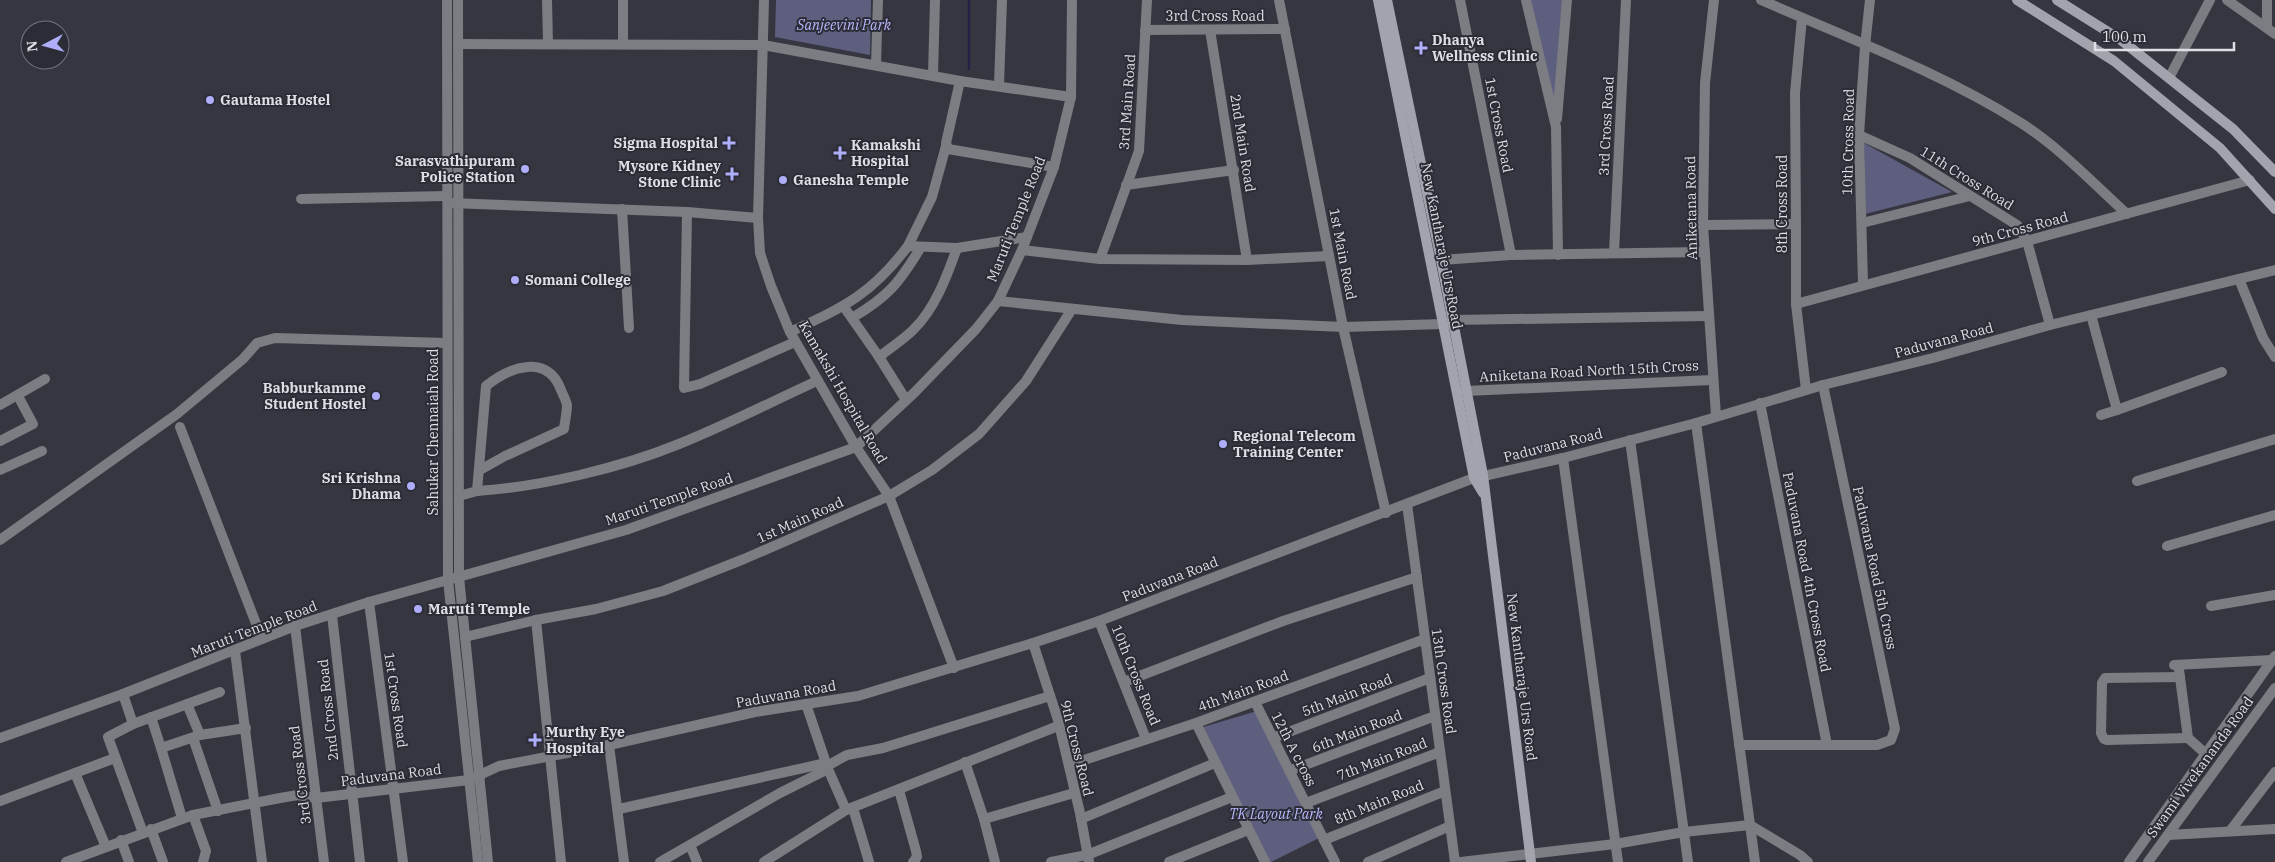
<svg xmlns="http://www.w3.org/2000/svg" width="2275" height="862" viewBox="0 0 2275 862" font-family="'IBM Plex Serif',serif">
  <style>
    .green { fill: #5e5f7f }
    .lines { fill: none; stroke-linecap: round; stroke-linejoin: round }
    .stream { stroke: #232145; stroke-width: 2.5 }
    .minor { stroke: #7c7d82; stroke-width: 10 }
    .tertiary { stroke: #7c7d82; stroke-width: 10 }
    .secondary { stroke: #a3a3ad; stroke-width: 10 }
    .poi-dot { fill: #aeaefa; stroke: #2c2c37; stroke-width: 2 }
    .labels { text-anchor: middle; stroke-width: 4; stroke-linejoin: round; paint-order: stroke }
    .street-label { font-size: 14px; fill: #dedee5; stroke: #2c2c37 }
    .park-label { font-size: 14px; font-style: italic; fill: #b8b8fd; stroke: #2c2c37 }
    .poi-label { font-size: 14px; font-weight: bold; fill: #dedee5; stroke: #2c2c37; text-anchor: start }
  </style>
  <rect width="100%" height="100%" fill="#363641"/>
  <!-- green -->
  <g class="green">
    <path d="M776,0h95l-1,55 -95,-18z"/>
    <path d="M1529,0h34l-8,102z"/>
    <path d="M1864,143l88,49 -87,22z"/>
    <path d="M1257,711l64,126 -50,25h-4l-67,-134z"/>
  </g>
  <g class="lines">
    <!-- stream -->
    <path class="stream" d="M969,69v-69"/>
    <!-- minor -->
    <g class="minor">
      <path d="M547,0l1,43"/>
      <path d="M764,0l-6,218 2,35 11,33 19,46 66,115 33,49 65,172"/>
      <path d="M1279,0l64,327 43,186"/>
      <path d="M1460,0l51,255"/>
      <path d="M1526,0l30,127 2,128"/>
      <path d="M1714,0l-9,83 -2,142 13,191"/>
      <path d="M1761,0c87,38 179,72 260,123 38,24 73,61 106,91"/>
      <path d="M2227,0l48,34"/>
      <path d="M2267,0v28"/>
      <path d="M1802,18l-7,75 1,131v80l10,86"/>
      <path d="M1145,30l140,-1"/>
      <path d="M1210,30l37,230"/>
      <path d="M458,44l305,1 197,36 111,16"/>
      <path d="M623,44v-44"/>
      <path d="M876,65l2,-65"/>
      <path d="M933,75l2,-75"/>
      <path d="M2169,78l41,-78"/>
      <path d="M960,81l-14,62 2,6 106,18"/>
      <path d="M999,85l3,-85"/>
      <path d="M1557,119l10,-119"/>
      <path d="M1859,135l51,23 107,67 10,16 23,84"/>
      <path d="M1126,185l108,-15"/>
      <path d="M301,199l146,-3"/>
      <path d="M450,203l237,9 71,6"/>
      <path d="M622,209l7,119"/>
      <path d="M687,212l-3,176 16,-4 95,-42"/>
      <path d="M1862,223l108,-27"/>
      <path d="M1703,225l93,-1"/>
      <path d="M908,246l24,-49 14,-51"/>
      <path d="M1022,250l78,9 147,1 82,-4"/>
      <path d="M1614,253l12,-253"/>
      <path d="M1100,259l39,-108 8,-151"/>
      <path d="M1441,260l70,-5 194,-3"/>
      <path d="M2239,279l24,59 12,19"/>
      <path d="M1863,284l-4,-149 6,-89 5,-46"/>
      <path d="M998,301l184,19 161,7 101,-3 9,-4 255,-4"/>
      <path d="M1796,304l454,-124"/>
      <path d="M844,307l35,50 27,43"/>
      <path d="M2091,315l26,95 105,-38"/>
      <path d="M852,318c37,-22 47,-35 69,-71"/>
      <path d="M790,332c54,-25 81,-37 118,-86l49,2 70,-11"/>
      <path d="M879,357c11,-9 24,-17 34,-27 22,-21 34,-54 44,-82"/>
      <path d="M1466,391l246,-11"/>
      <path d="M1760,403l67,342"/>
      <path d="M0,405l45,-26"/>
      <path d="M2101,415l16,-5"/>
      <path d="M1696,423l59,439"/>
      <path d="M180,427l82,212"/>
      <path d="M1630,440l58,422"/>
      <path d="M0,441l33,-17 -15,-28"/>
      <path d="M1563,458l55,404"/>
      <path d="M0,470l42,-19"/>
      <path d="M2137,481l138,-42"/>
      <path d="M477,491c63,-4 143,-23 202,-47 47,-19 92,-42 138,-63"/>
      <path d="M459,496l18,-5 9,-105c24,-19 61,-33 75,4 2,5 5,10 6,15 0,7 -2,16 -3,24l-59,27 -25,14"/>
      <path d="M1407,504l48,358"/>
      <path d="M0,540l177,-126 66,-55 14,-16 18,-5 171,5"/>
      <path d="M2167,546l108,-31"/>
      <path d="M369,602l34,260"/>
      <path d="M2211,606l64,-11"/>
      <path d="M332,615l28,247"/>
      <path d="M536,620l25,242"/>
      <path d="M1099,621l47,118"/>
      <path d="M295,626l29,236"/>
      <path d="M465,637l71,-17 60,-11 67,-18 81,-32 145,-63 43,-26 47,-36 47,-53 46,-72"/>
      <path d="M1033,643l25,77 22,93 9,49"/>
      <path d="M235,651l27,211"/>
      <path d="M2174,665l98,-5"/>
      <path d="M2179,670l9,68 18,16"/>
      <path d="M2180,677l-75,1 -3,5 -1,50 3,6 3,1 81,-2"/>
      <path d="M1124,682l159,-61 134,-44"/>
      <path d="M123,694l10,30"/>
      <path d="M1255,702l80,160"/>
      <path d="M187,704l13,31"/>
      <path d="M806,704l22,65 18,41"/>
      <path d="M151,717l10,31"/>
      <path d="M1196,723l69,139"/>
      <path d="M0,738l123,-44 172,-68 74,-24 257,-72 230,-83 58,-54 62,-64 22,-28 24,-51 32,-83 17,-70 1,-97"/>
      <path d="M193,738l25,73"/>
      <path d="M1273,738l157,-60"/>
      <path d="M609,745l15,117"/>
      <path d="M1739,745h138l14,-5 4,-11 -72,-344"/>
      <path d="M965,762l19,57 11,43"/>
      <path d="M1069,765l127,-42 229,-84"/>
      <path d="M827,766l20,-11 36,-7 167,-52"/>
      <path d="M1289,771l146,-55"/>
      <path d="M75,773l31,74"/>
      <path d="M899,790l17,61 1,6 -4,5"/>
      <path d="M0,801l115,-43"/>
      <path d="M1306,803l134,-51"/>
      <path d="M853,808l16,54"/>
      <path d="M619,809l207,-46"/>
      <path d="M193,815l13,36 -3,11"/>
      <path d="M182,818l-21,-70 39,-13 46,-7"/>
      <path d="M984,819l90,-26"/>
      <path d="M1081,819l134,-56"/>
      <path d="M151,829l12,33"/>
      <path d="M2230,831l45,-59"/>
      <path d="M143,833l-35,-96 25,-13 87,-32"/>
      <path d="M2168,835l107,-6"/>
      <path d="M121,840l8,22"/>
      <path d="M1324,840l121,-49"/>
      <path d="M690,845l7,17"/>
      <path d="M66,862l127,-47 87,-17 18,-3 18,3 153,-18 30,-14 110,-21 146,-33 103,-16 175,-53 66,-22 375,-143"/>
      <path d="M660,862l120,-69 48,-24"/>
      <path d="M764,862l82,-52 212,-84"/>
      <path d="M1051,862l36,-7 145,-58"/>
      <path d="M1169,862l79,-32"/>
      <path d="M1368,862l82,-36"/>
      <path d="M1461,862l154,-18 69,-12 66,-7 50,30 8,7"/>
      <path d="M2129,862l146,-206"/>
      <path d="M2148,862l127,-174"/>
    </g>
    <!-- tertiary -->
    <g class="tertiary">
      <path d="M447,0l1,580 30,282"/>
      <path d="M458,0l1,577 29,285"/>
      <path d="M1475,478l88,-20 133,-35 127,-38 110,-27 117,-33 225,-55"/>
    </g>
    <!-- secondary -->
    <g class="secondary">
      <path d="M1378,0l96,478 9,15"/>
      <path d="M1387,0l54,260 42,215 48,387"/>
      <path d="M2017,0l97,61 106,87 55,61"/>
      <path d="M2057,0l64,40 112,89 42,43"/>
    </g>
  </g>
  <!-- markers -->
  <g class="poi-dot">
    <path d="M1418.5 40.5h5v5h5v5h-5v5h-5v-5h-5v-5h5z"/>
    <circle cx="210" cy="100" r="5"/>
    <path d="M726.5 135.5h5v5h5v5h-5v5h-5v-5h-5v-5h5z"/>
    <path d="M837.5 145.5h5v5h5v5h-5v5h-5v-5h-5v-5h5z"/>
    <circle cx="525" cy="169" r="5"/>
    <path d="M729.5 166.5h5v5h5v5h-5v5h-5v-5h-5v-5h5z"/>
    <circle cx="783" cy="180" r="5"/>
    <circle cx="515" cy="280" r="5"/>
    <circle cx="376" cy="396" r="5"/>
    <circle cx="1223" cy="444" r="5"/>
    <circle cx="411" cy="486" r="5"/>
    <circle cx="418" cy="609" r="5"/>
    <path d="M532.5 732.5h5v5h5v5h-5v5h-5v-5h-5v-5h5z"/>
  </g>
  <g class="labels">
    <!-- street labels -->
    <g class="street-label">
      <text x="1215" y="21">3rd Cross Road</text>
      <text transform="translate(1127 102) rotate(-86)" y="5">3rd Main Road</text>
      <text transform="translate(1499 125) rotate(79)" y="5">1st Cross Road</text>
      <text transform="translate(1606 126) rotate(-87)" y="5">3rd Cross Road</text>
      <text transform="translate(1848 142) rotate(-89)" y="5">10th Cross Road</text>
      <text transform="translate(1243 143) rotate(81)" y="5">2nd Main Road</text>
      <text transform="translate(1967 178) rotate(32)" y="5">11th Cross Road</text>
      <text transform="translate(1782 204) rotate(-90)" y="5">8th Cross Road</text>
      <text transform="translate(1691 208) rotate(-91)" y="5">Aniketana Road</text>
      <text transform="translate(1016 219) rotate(-68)" y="5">Maruti Temple Road</text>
      <text transform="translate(2020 229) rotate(-15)" y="5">9th Cross Road</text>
      <text transform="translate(1442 246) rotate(79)" y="5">New Kantharaje Urs Road</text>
      <text transform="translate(1343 254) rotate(79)" y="5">1st Main Road</text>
      <text transform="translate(1944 340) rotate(-15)" y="5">Paduvana Road</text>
      <text transform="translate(1589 371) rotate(-3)" y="5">Aniketana Road North 15th Cross</text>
      <text transform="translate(843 392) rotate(60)" y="5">Kamakshi Hospital Road</text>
      <text transform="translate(433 432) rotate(-90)" y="5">Sahukar Chennaiah Road</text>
      <text transform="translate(1553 445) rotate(-14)" y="5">Paduvana Road</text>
      <text transform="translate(669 499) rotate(-19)" y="5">Maruti Temple Road</text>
      <text transform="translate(800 520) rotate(-24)" y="5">1st Main Road</text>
      <text transform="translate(1875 568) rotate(78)" y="5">Paduvana Road 5th Cross</text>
      <text transform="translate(1807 572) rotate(79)" y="5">Paduvana Road 4th Cross Road</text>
      <text transform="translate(1170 579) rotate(-21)" y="5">Paduvana Road</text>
      <text transform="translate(254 629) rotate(-21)" y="5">Maruti Temple Road</text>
      <text transform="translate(1136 675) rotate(68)" y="5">10th Cross Road</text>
      <text transform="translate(1522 677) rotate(83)" y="5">New Kantharaje Urs Road</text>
      <text transform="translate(1444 681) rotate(82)" y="5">13th Cross Road</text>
      <text transform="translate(1243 691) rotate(-20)" y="5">4th Main Road</text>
      <text transform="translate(786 694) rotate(-10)" y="5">Paduvana Road</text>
      <text transform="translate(1347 695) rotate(-21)" y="5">5th Main Road</text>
      <text transform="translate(396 700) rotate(82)" y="5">1st Cross Road</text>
      <text transform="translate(328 710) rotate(-96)" y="5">2nd Cross Road</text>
      <text transform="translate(1357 731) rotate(-21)" y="5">6th Main Road</text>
      <text transform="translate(1077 748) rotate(76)" y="5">9th Cross Road</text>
      <text transform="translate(1294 749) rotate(63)" y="5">12th A cross</text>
      <text transform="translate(1382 759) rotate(-21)" y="5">7th Main Road</text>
      <text transform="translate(2200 767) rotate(-54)" y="5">Swami Vivekananda Road</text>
      <text transform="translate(300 775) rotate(-97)" y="5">3rd Cross Road</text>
      <text transform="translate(391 775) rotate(-7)" y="5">Paduvana Road</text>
      <text transform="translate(1379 802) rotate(-22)" y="5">8th Main Road</text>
    </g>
    <!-- park labels -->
    <g class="park-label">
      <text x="844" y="30">Sanjeevini Park</text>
      <text x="1276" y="819">TK Layout Park</text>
    </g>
    <!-- poi labels -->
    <g class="poi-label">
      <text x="1432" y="45">Dhanya<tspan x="1432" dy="16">Wellness Clinic</tspan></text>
      <text x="220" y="105">Gautama Hostel</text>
      <text x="718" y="148" text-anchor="end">Sigma Hospital</text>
      <text x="851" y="150">Kamakshi<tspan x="851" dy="16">Hospital</tspan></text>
      <text x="515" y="166" text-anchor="end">Sarasvathipuram<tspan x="515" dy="16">Police Station</tspan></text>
      <text x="721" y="171" text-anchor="end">Mysore Kidney<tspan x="721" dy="16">Stone Clinic</tspan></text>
      <text x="793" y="185">Ganesha Temple</text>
      <text x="525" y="285">Somani College</text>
      <text x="366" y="393" text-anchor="end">Babburkamme<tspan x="366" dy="16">Student Hostel</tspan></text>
      <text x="1233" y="441">Regional Telecom<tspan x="1233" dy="16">Training Center</tspan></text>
      <text x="401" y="483" text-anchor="end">Sri Krishna<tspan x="401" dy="16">Dhama</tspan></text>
      <text x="428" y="614">Maruti Temple</text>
      <text x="546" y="737">Murthy Eye<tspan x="546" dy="16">Hospital</tspan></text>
    </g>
  </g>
  <!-- north arrow -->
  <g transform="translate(45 45) rotate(264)"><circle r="24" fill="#2c2c37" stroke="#73737d"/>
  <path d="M0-4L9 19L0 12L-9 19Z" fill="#aeaefa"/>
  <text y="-8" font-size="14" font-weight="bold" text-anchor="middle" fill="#dedee5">N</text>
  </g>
  <!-- scale -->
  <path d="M2095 42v8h139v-8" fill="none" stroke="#dedee5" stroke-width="2.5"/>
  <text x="2102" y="42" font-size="15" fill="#dedee5" stroke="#2c2c37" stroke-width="4" paint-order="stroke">100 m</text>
</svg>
